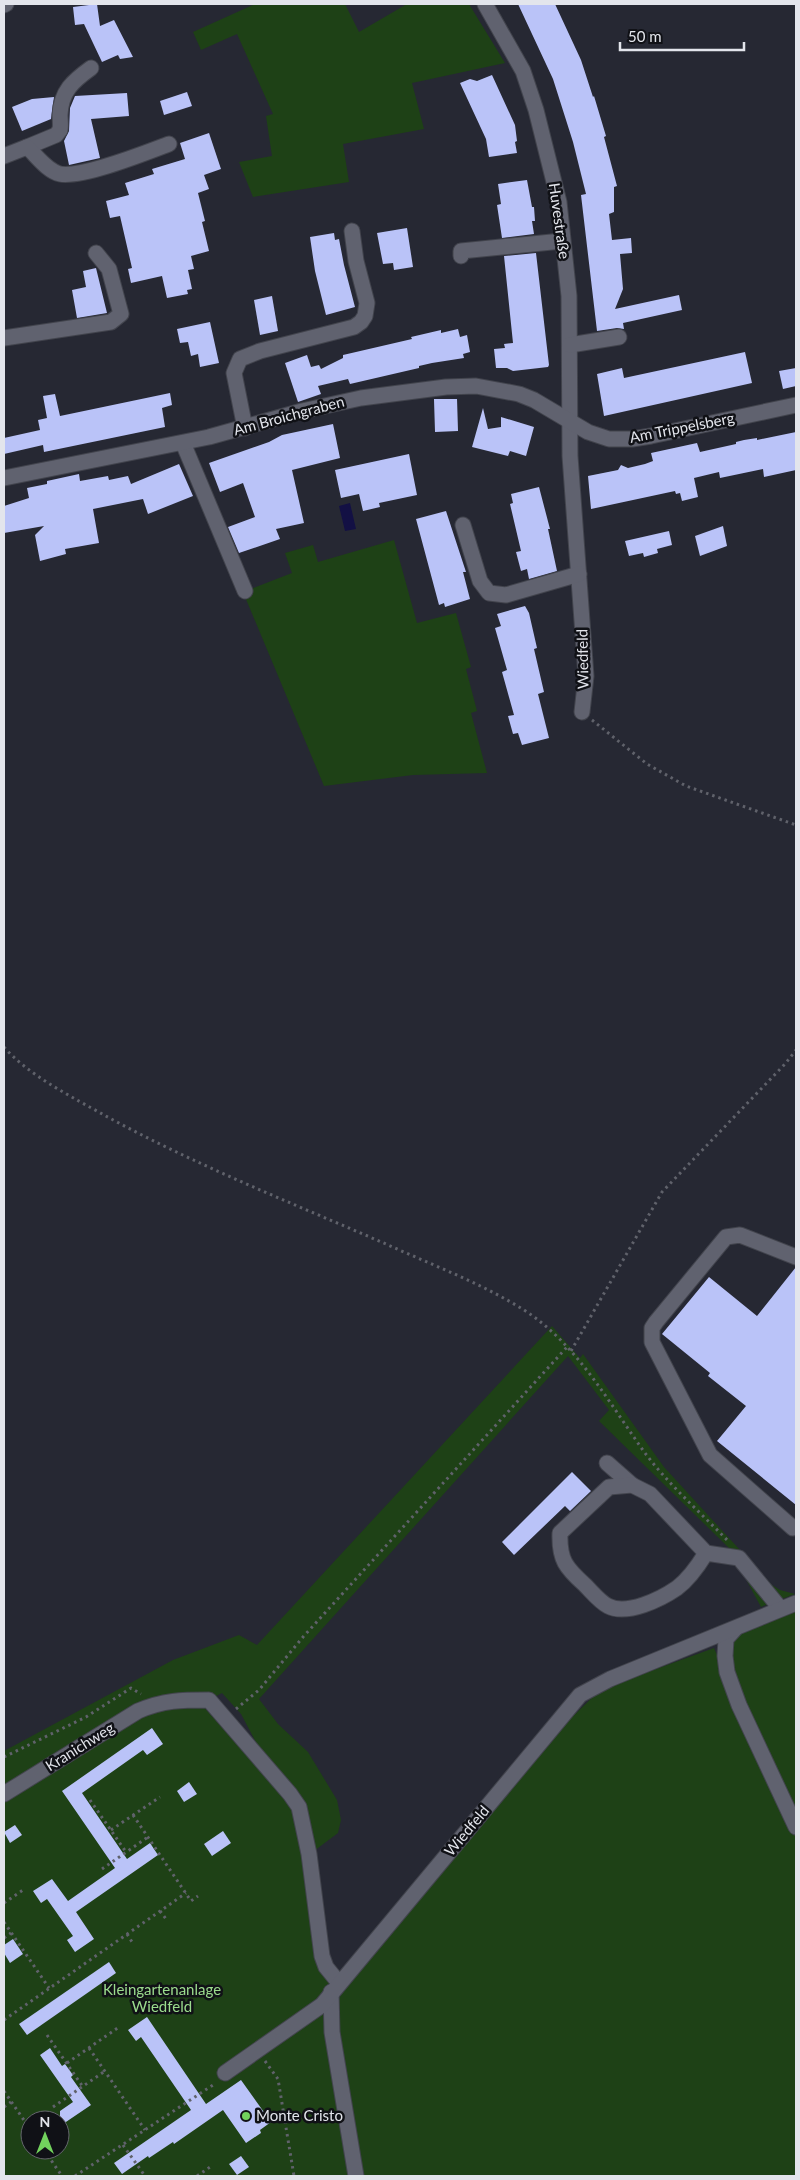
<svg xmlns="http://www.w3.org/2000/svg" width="800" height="2180" viewBox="0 0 800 2180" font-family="Lato,sans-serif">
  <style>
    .green { fill: #1e4116; fill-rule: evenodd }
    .water { fill: #131044 }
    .building { fill: #bac3f8 }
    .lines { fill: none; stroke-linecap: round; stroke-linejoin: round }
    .minor-casing { stroke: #42444d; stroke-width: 17 }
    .path { stroke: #60626b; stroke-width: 3; stroke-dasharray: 2.5 4; stroke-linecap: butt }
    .minor { stroke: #60626f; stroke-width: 15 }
    .poi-dot { fill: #72d25d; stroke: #101116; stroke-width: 2 }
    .labels { text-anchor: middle; stroke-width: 5; stroke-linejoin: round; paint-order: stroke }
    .street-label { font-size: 15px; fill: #e3e5ec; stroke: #101116 }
    .park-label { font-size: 15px; fill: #9bdb8d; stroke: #101116 }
    .poi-label { font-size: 15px; fill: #e3e5ec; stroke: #101116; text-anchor: start }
  </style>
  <rect width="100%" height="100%" fill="#262833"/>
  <!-- green -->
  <g class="green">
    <path d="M255,4h90l14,28 48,-28h62l36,59 -93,20 12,46 -81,15 6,38 -96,15 -14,-35 33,-6 -6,-40 7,-2 -36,-80 -36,16 -8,-18z"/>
    <path d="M394,540l23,83 39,-10 15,54 -5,2 11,42 -6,2 16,60 -74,2 -89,11 -81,-194 49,-19 -7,-20 28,-8 5,17z"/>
    <path d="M552,1326l28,32 3,-4 81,113 108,118 8,5 15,4 -34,13 -32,-59 -130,-127 10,-11 -41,-54 -309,343 19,25 30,28 29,48 4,20 -3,13 -24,18 14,113 14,8 -20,33 27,171h-345v-425l169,-91 66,-25 18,10zM222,1693l19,21 16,30 -10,11 -46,-51zM30,2120h30v30h-30z"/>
    <path d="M796,1608v211l-55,-117 -10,-38 -1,-18 11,-16z"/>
    <path d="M714,1648l82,185v343h-437l-23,-152 2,-24 10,-19 214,-254 39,-38z"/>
  </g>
  <!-- water -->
  <path class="water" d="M350,503l6,26 -11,2 -6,-25z"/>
  <!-- building -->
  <g class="building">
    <path d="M97,4l3,22 14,-6 19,37 -13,2 -2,-4 -16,7 -18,-38 -9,1 -2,-18z"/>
    <path d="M518,4h37l26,56 12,37 1,-1 12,40 -2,1 13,49 -3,1v25l-5,2 3,26 19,-2 1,15 -12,1 3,35 -8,20 64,-14 3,15 -59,13 1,6 -7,-1 -20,3 -16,-136 5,-1 -13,-52 -20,-63z"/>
    <path d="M492,75l23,50 2,16 -2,1 2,11 -28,4 -3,-18 -26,-56 10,-4 7,2z"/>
    <path d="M187,92l5,14 -28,9 -4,-14z"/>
    <path d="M127,93l2,23 -38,3 9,39 -31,7 -5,-24 5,-10 1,-23 5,-12z"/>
    <path d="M54,97l-3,22 -29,12 -10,-24 20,-8z"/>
    <path d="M209,133l12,36 -17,6 5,14 -11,4 7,28 -3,1 7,29 -18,5 3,13 -6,1 4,19 -5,1 1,4 -21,4 -5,-22 -31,7 -3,-14 4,-1 -12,-52 -10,2 -4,-17 23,-6 -4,-12 29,-9 -2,-5 33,-10 -5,-16z"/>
    <path d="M527,180l5,27h2l1,14h-3l2,13 -32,4 -5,-33 4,-1 -3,-20z"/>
    <path d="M407,228l6,39 -19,3 -1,-7 -10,1 -6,-31z"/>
    <path d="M334,233l1,7 4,-1 5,26 11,42 -29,8 -11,-44 -5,-34z"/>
    <path d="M536,253l13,112 -1,2 -35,4 -6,-3h-11l-2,-19 11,-1 -1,-4 9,-1 -9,-87z"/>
    <path d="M96,268l11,45 -30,5 -5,-28 14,-3 -3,-16z"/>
    <path d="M272,296l6,35 -18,4 -6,-35z"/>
    <path d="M210,322l9,41 -19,4 -2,-13 -7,2 -3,-14 -8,1 -3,-14z"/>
    <path d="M458,329l2,8 7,-2 3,17 -7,2 1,4 -32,5 -13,3v2l-69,16 -2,-5 -30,7 3,8 -23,8 -13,-39 22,-8 4,12 8,-2 2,4 22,-11v-3l69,-16 -1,-2 30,-7v3z"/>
    <path d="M745,352l7,31 -148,33 -7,-42 25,-6 2,10z"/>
    <path d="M796,368v18l-13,3 -4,-18z"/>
    <path d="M170,393l2,12 -10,3 3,19 -121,25 -1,-7 -39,9v-16l36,-8 -2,-10 9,-2 -4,-22 12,-2 5,22z"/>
    <path d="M434,399h23l1,32 -23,1z"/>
    <path d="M483,408l5,21 13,-2v-10l33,10 -8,29 -16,-5 -2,5 -36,-9z"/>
    <path d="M333,424l7,34 -48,12 12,53 -28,6 4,10 -41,14 -11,-26 27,-10 -12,-34 -23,9 -11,-29 60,-21 13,-7z"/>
    <path d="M796,432v38l-32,7 -1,-8 -43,9 -1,-6 -25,6 4,19 -16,4 -2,-8 -4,1 -1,-3 -84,18 -3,-33 30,-6 3,-5 7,3 17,-4 8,-3 -2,-8 46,-10 3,9 36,-8v-2l8,-2 13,-2v2z"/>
    <path d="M409,454l8,41 -38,8 1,4 -17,4 -4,-17 -18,4 -6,-28z"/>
    <path d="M179,464l14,32 -45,18 -5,-15 -50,10 6,34 -34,6 1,5 -26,7 -5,-26 9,-9 -40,7v-27l25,-8 -2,-10 20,-4v-3l32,-7 1,7 28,-5 1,4 19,-4 3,8z"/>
    <path d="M539,487l11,42h-2l9,42 -28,8 -2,-10 -6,2 -5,-19 5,-1 -11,-47 3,-1 -2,-9z"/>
    <path d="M446,511l20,61h-3l7,27 -25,8 -1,-4 -5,2 -23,-86z"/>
    <path d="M723,526l4,20 -27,10 -5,-20z"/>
    <path d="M669,531l3,14 -15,4 1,4 -14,4 -1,-4 -14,3 -4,-15z"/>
    <path d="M525,606l4,7 8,35 -3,1 10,43 -6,2 11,44 -27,7 -4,-12 -5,1 -5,-18 6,-1 -12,-43 5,-2 -12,-42 6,-2 -4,-12z"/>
    <path d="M796,1267v238l-79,-64 29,-35 -38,-30 2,-3 -48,-39 47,-57 48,39z"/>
    <path d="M572,1472l19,19 -21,20 -5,-5 -51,49 -12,-13z"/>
    <path d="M152,1728l11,16 -16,11 -4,-5 -61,43 45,66 23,-16 8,12 -82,57 18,27 -19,13 -8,-12 6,-4 -26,-37 -6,4 -8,-12 19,-12 16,22 47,-33 -53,-77z"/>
    <path d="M189,1782l8,12 -13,8 -7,-11z"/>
    <path d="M15,1825l7,10 -12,8 -6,-11z"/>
    <path d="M223,1831l8,12 -19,13 -8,-12z"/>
    <path d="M13,1939l10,15 -13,9 -6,-10v-8z"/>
    <path d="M109,1962l7,11 -89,62 -8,-11z"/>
    <path d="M147,2017l59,87 35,-24 30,42 -11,8 1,3 -15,10 -23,-33 -49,34 -1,-2 -24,16 -1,-2 -26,18 -8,-11 77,-53 -50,-73 -5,4 -8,-11z"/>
    <path d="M50,2048l12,18 3,-2 8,11 -2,2 20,28 -31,21v-15l13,-9 -33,-47z"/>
    <path d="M241,2156l8,11 -12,8 -8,-11z"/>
  </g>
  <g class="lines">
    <!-- minor casing -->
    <g class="minor-casing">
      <g id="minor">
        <path d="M485,4l38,67 13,39 23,92 10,94 1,160 16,220 -4,36"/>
        <path d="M4,5l2,-1"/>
        <path d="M27,147l29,-12 4,-5c1,-5 0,-10 0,-15 1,-24 13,-34 31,-47"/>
        <path d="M4,156l23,-9c9,8 20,24 33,27 23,4 85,-21 109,-30"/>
        <path d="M461,256v-5l101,-10"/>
        <path d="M4,338l107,-16 10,-8 -12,-45 -13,-16"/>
        <path d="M570,345l49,-8"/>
        <path d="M245,428l-11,-55 6,-14 20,-8 94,-24 7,-5 4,-6 2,-13 -11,-42 -4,-30"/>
        <path d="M183,443l62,148"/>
        <path d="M4,478l205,-41 93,-26 59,-13 85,-11 30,-1 43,8 15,6 54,32 21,7h23l19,-3 145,-31"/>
        <path d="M463,525l17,56 9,12 17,2 73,-21"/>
        <path d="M796,1257l-56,-22 -14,2 -70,85 -4,6v14l58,113 83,73 3,-1"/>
        <path d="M607,1463l25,22"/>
        <path d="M706,1553c-8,13 -17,26 -29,35 -16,11 -50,28 -69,18 -8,-4 -16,-14 -23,-21 -19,-17 -26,-25 -25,-52l49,-46 23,-2 18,9 56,59 33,5 41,50"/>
        <path d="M735,1629l-9,10 -1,17 2,16 12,33 57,122"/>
        <path d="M4,1794l134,-83c26,-11 43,-11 71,-11l81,94 9,13 10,47 13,102 4,11 13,16"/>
        <path d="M331,1992l1,40 24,144"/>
        <path d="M225,2073l97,-68 258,-310 30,-16 186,-76"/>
      </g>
    </g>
    <!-- path -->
    <g class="path">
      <path d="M592,720l55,44 39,22 110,39"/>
      <path d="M4,1047c24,28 68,50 100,68 89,49 188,88 282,129 46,21 95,39 138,66 53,34 85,93 121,143 24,32 55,59 83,88"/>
      <path d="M571,1351l91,-159 123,-128 11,-14"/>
      <path d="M236,1709l23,-19 44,-53 264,-290"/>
      <path d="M4,1757l82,-40 45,-29 10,6"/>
      <path d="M90,1800l36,52"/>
      <path d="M133,1815l58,86 7,-5"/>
      <path d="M111,1830l49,-33"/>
      <path d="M102,1869l46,-32"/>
      <path d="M4,1903l19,-13"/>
      <path d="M160,1911l6,8"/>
      <path d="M4,1922l45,66"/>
      <path d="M127,1934l5,8"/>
      <path d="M4,1938l7,-5"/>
      <path d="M4,2020l182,-127"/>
      <path d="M47,2035l36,52"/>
      <path d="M89,2048l56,82"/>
      <path d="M265,2061l13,18 16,97"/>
      <path d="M67,2063l52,-36"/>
      <path d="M4,2091l26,38"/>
      <path d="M4,2107l7,-5"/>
      <path d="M53,2107l52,-36"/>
      <path d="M123,2145l22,31"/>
      <path d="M44,2150l18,26"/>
      <path d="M75,2176l141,-93"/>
      <path d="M197,2176l16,-11"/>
    </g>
    <!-- minor -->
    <use href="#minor" class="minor"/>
  </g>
  <!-- markers -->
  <circle class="poi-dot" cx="246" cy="2116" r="5"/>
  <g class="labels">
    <!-- street labels -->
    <g class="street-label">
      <text transform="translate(559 221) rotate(82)" y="5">Huvestraße</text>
      <text transform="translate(289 416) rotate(-15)" y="5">Am Broichgraben</text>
      <text transform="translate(682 428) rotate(-11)" y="5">Am Trippelsberg</text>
      <text transform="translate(583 659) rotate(-91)" y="5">Wiedfeld</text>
      <text transform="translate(80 1747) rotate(-32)" y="5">Kranichweg</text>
      <text transform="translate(467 1831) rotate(-50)" y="5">Wiedfeld</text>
    </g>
    <!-- park labels -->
    <g class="park-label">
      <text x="162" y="1995">Kleingartenanlage<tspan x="162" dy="17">Wiedfeld</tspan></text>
    </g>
    <!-- poi labels -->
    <g class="poi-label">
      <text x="256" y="2121">Monte Cristo</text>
    </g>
  </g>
  <!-- border -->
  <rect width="800" height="2180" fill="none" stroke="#e3e5ec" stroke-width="10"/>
  <!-- north arrow -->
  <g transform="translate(45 2135)"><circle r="24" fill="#101116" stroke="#64666c"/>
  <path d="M0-4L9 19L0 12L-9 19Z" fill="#72d25d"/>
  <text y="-8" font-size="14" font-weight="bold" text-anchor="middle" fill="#e3e5ec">N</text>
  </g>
  <!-- scale -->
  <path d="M620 42v8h124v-8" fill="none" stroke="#e3e5ec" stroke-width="2.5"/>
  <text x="628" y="42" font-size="15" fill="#e3e5ec" stroke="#101116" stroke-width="4" paint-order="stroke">50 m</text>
</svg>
